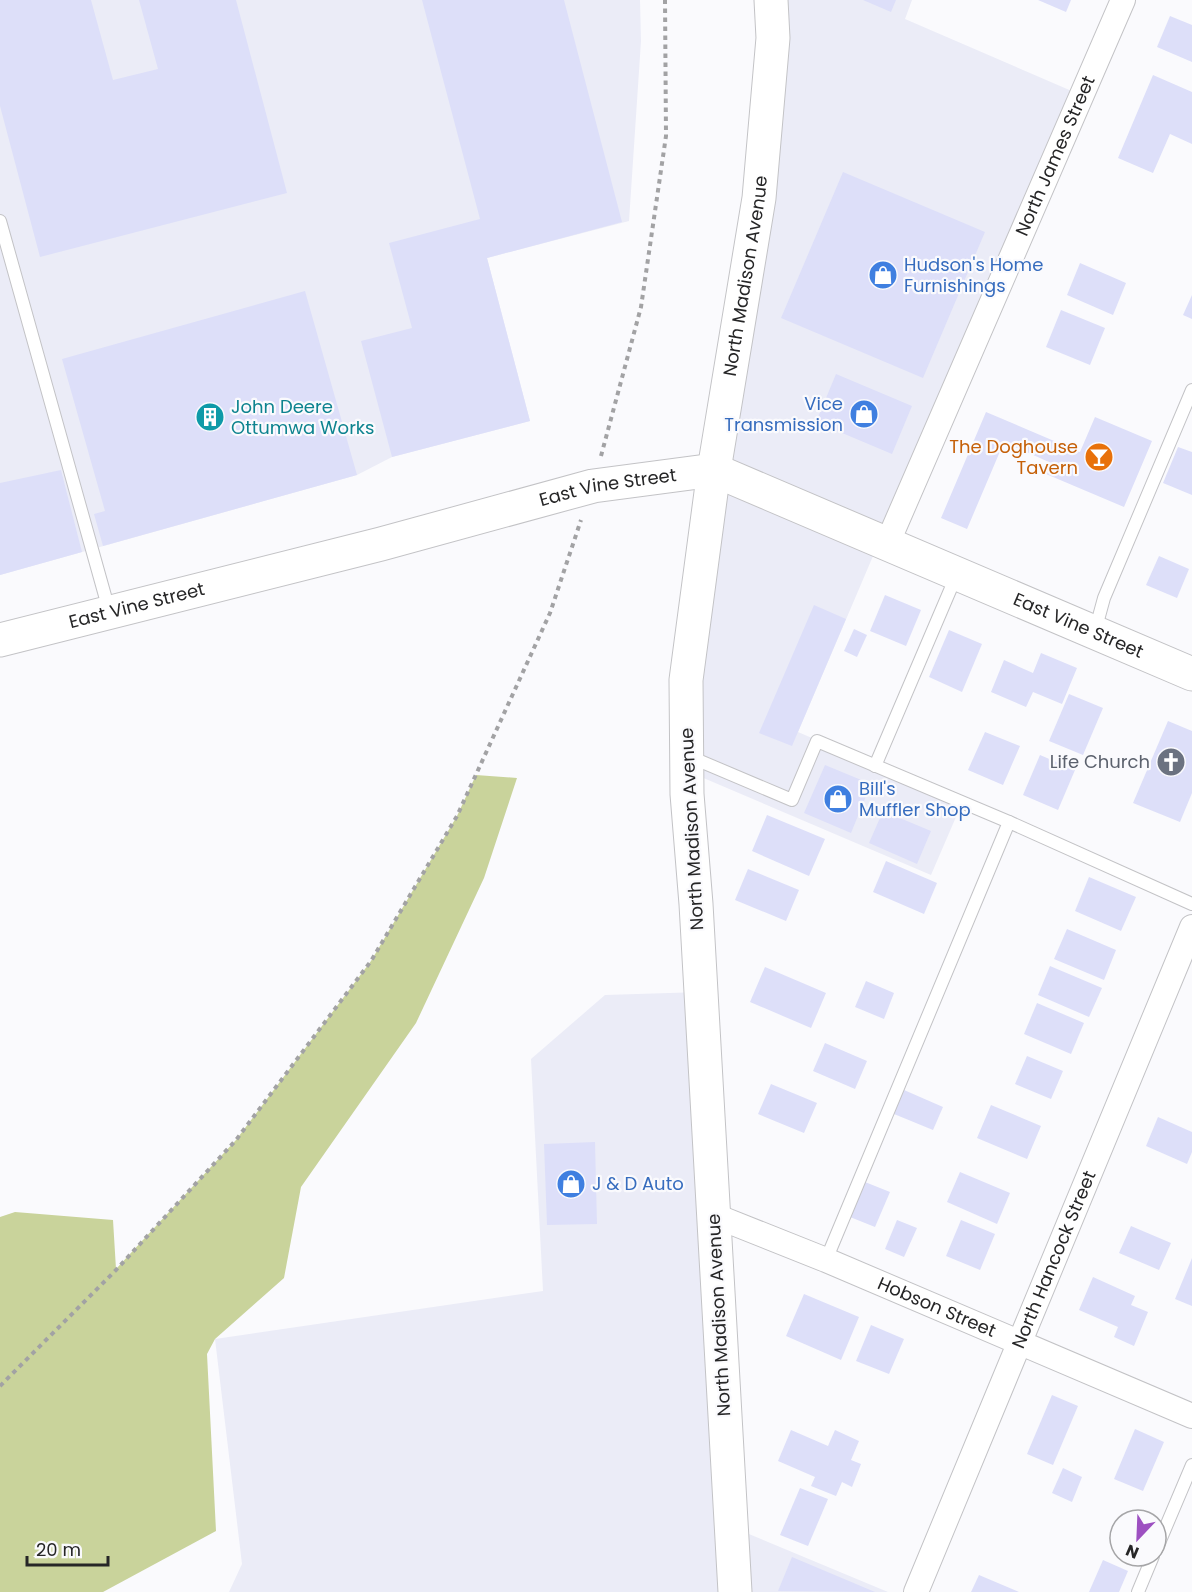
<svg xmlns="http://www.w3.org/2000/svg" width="1192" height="1592" viewBox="0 0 1192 1592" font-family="Poppins,sans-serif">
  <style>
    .built { fill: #ebecf7 }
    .green { fill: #c9d39b }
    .building { fill: #dddff9 }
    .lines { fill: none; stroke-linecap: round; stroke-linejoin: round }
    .lane-casing { stroke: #c3c3c6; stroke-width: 14 }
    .street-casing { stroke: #c3c3c6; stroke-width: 26 }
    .secondary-casing { stroke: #c3c3c6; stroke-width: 35 }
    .path { stroke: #a2a2a4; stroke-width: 4; stroke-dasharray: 4.5 4.5; stroke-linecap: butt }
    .lane { stroke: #fff; stroke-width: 12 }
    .street { stroke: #fff; stroke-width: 24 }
    .secondary { stroke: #fff; stroke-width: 33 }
    .labels { text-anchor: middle; stroke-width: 4.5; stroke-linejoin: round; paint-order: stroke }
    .street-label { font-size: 18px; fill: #262627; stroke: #fafafd }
    .shop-label { font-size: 18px; fill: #366cbe; stroke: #fafafd; text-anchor: start }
    .culture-label { font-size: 18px; fill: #0d838f; stroke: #fafafd; text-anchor: start }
    .food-label { font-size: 18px; fill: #c56008; stroke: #fafafd; text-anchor: end }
    .worship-label { font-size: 18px; fill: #5b616d; stroke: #fafafd; text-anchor: end }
  </style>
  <rect width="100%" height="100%" fill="#fafafd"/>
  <!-- built -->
  <g class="built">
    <path d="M0,0h640l1,41 -12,180 -142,37 43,163 -138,36 -35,18 -357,100z"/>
    <path d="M771,0h141l-7,19 176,76 -202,447 -81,190 164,71 -31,72 -244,-104z"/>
    <path d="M701,992l31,535 156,65h-659l13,-28 -27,-225 328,-48 -12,-232 74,-64z"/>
  </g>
  <!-- green -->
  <path class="green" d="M476,775l41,3 -33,100 -68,145 -115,164 -17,91 -69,61 -8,15 9,177 -113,61h-103v-375l15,-5 98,8 3,49 120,-129 135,-179 86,-145z"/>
  <!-- building -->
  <g class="building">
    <path d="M0,0h91l22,80 45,-11 -19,-69h97l51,193 -247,64 -40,-151z"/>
    <path d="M422,0h142l58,222 -135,36 43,163 -138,36 -31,-116 51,-13 -23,-85 91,-24z"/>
    <path d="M863,0h33l-5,12z"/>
    <path d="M1038,0h33l-5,12z"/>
    <path d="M1170,16l22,9v37l-35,-15z"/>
    <path d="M1153,75l39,17v52l-22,-10 -17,39 -35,-15z"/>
    <path d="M843,172l142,60 -62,146 -142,-60z"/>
    <path d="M1080,263l46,20 -13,32 -46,-20z"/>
    <path d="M305,291l52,184 -254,71 -9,-32 11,-3 -43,-152z"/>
    <path d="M1192,295v24l-9,-4z"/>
    <path d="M1061,310l44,18 -15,37 -44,-18z"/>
    <path d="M836,374l76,32 -20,48 -76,-32z"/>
    <path d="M986,412l94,40 15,-35 57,24 -28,66 -78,-33 5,-11 -47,-21 -37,87 -26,-11z"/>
    <path d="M1178,447l14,5v43l-29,-12z"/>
    <path d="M61,470l21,82 -82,23v-92z"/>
    <path d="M1159,556l30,13 -12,29 -31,-13z"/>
    <path d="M885,595l36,15 -15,36 -36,-15z"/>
    <path d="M814,605l32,14 -54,127 -33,-13z"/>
    <path d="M854,629l13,6 -10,22 -13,-6z"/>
    <path d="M949,630l33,14 -20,48 -33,-15z"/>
    <path d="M1041,653l36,15 -15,36 -29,-12 -7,15 -35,-15 13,-32 29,13z"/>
    <path d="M1069,694l34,14 -20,47 -34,-14z"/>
    <path d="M1168,721l24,10v62l-12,29 -47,-19z"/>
    <path d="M985,732l35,14 -17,39 -35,-15z"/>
    <path d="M1040,755l35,15 -17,40 -35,-15z"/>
    <path d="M825,765l46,19 -20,49 -47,-20z"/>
    <path d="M883,811l48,20 -14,33 -48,-21z"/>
    <path d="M767,815l58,24 -16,37 -57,-25z"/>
    <path d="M886,861l51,22 -13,31 -51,-22z"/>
    <path d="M748,869l51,21 -13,31 -51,-21z"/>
    <path d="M1089,877l47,20 -15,34 -46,-20z"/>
    <path d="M1067,929l49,21 -12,30 -50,-21z"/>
    <path d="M1050,966l52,22 -13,29 -51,-22z"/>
    <path d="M765,967l61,26 -15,35 -61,-26z"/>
    <path d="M866,981l28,12 -10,26 -29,-12z"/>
    <path d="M1037,1003l47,20 -13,31 -47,-20z"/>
    <path d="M825,1043l42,18 -12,28 -42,-18z"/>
    <path d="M1027,1056l36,15 -12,28 -36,-15z"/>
    <path d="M771,1084l46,19 -13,30 -46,-19z"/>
    <path d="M904,1090l39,17 -10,23 -39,-16z"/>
    <path d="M991,1105l50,21 -14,33 -50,-21z"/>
    <path d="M1158,1117l34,15v20l-5,12 -41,-18z"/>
    <path d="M595,1142l2,82 -50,1 -3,-81z"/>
    <path d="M960,1172l50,21 -13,31 -50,-22z"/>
    <path d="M865,1182l25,10 -15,35 -25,-10z"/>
    <path d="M897,1220l20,8 -13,29 -19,-8z"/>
    <path d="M961,1220l34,14 -15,36 -34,-14z"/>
    <path d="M1131,1226l40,17 -12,27 -40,-17z"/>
    <path d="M1192,1258v48l-17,-7z"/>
    <path d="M1093,1277l42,19 -4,9 17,7 -14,34 -20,-9 4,-10 -39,-17z"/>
    <path d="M804,1294l55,23 -18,43 -55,-24z"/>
    <path d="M871,1325l33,14 -15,35 -33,-13z"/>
    <path d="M1052,1395l26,11 -25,59 -26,-11z"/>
    <path d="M1135,1429l29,13 -21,49 -29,-12z"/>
    <path d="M791,1430l37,16 7,-16 24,11 -8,19 10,4 -9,23 -10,-5 -6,14 -25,-10 4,-9 -37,-16z"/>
    <path d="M1063,1468l19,9 -10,25 -20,-9z"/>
    <path d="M800,1488l28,11 -20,47 -28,-11z"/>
    <path d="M792,1557l83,35 -97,-1z"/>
    <path d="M1103,1560l25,11 -9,21h-30z"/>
    <path d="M979,1575l40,17h-48z"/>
  </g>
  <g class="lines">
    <!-- lane casing -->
    <g class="lane-casing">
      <g id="lane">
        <path d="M0,221l109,389"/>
        <path d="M1095,631l9,-33 88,-208"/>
        <path d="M688,756l104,44 25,-59 192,81 183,82"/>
        <path d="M875,766l82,-192"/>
        <path d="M826,1260l183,-438"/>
        <path d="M1156,1550l36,-85"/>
        <path d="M1138,1592l15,-36"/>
      </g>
    </g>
    <!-- street casing -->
    <g class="street-casing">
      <g id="street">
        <path id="s1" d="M887,544l236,-544"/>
        <path id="s2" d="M713,1215l113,45 366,156"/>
        <path id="s3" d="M916,1592l276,-665"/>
      </g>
    </g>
    <!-- secondary casing -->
    <g class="secondary-casing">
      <g id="secondary">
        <path id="s4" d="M0,640l381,-96 212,-58 121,-16 478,204"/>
        <path id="s5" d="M735,1592l-39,-688 -9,-110 -1,-114 28,-210 45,-272 14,-160 -2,-38"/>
      </g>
    </g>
    <!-- path -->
    <g class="path">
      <path d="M601,456l40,-149 25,-171 -1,-136"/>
      <path d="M0,1386l116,-116 120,-130 135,-179 86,-145 93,-203 31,-93"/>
    </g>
    <!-- lane -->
    <use href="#lane" class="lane"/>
    <!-- street -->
    <use href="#street" class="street"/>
    <!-- secondary -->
    <use href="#secondary" class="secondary"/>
  </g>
  <!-- icons -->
  <defs>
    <g id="shop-disc" transform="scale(1.5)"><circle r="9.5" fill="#3f7fe0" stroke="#fafafd"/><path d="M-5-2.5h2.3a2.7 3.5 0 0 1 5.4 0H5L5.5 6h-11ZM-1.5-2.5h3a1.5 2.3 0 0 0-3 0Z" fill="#fff"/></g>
    <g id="building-disc" transform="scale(1.5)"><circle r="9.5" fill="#0f9aa8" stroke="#fafafd"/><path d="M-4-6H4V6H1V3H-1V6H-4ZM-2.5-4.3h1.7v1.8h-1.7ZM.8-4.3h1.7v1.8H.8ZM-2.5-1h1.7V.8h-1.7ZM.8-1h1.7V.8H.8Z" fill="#fff"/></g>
    <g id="bar-disc" transform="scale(1.5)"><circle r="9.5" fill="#e8710a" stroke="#fafafd"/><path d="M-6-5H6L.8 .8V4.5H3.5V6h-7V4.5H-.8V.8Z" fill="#fff"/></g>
    <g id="church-disc" transform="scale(1.5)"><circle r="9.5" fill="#6b7280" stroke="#fafafd"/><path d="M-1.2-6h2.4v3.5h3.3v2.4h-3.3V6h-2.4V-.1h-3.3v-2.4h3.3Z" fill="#fff"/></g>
  </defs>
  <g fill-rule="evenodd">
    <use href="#shop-disc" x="883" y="275"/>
    <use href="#shop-disc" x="864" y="414"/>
    <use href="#building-disc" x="210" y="417"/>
    <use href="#bar-disc" x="1099" y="457"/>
    <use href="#church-disc" x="1171" y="762"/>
    <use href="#shop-disc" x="838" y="799"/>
    <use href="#shop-disc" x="571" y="1184"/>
  </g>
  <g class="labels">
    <!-- street labels -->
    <g class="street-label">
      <text dy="6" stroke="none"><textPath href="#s1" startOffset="423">North James Street</textPath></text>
      <text dy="6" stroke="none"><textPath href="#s5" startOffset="1322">North Madison Avenue</textPath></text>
      <text dy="6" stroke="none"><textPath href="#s4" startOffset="627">East Vine Street</textPath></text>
      <text dy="6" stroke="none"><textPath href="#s4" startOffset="141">East Vine Street</textPath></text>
      <text dy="6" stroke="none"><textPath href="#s4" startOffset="1131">East Vine Street</textPath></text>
      <text transform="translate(692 829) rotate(-93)" y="6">North Madison Avenue</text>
      <text dy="6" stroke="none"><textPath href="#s3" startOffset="360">North Hancock Street</textPath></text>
      <text dy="6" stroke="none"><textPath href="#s2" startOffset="242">Hobson Street</textPath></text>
      <text transform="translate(719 1315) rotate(-93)" y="6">North Madison Avenue</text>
    </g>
    <!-- shop labels -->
    <g class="shop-label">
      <text x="904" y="271">Hudson's Home<tspan x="904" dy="21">Furnishings</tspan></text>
      <text x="843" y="410" text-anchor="end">Vice<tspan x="843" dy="21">Transmission</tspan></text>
      <text x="859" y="795">Bill's<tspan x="859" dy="21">Muffler Shop</tspan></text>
      <text x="592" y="1190">J &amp; D Auto</text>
    </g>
    <!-- culture labels -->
    <g class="culture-label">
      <text x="231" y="413">John Deere<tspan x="231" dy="21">Ottumwa Works</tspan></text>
    </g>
    <!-- food labels -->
    <g class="food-label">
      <text x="1078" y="453">The Doghouse<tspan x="1078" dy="21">Tavern</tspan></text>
    </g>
    <!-- worship labels -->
    <g class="worship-label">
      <text x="1150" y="768">Life Church</text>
    </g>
  </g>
  <!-- north arrow -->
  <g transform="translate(1138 1538) rotate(203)"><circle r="28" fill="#fafafd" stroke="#a5a5a7" stroke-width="1.5"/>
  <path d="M0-4.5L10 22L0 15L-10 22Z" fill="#9d50c1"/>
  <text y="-9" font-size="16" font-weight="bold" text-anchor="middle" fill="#262627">N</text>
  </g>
  <!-- scale -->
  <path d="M27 1556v9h81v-9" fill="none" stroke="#262627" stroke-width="3"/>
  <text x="36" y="1556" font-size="18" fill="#262627" stroke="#fafafd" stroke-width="4.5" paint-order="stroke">20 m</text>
</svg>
